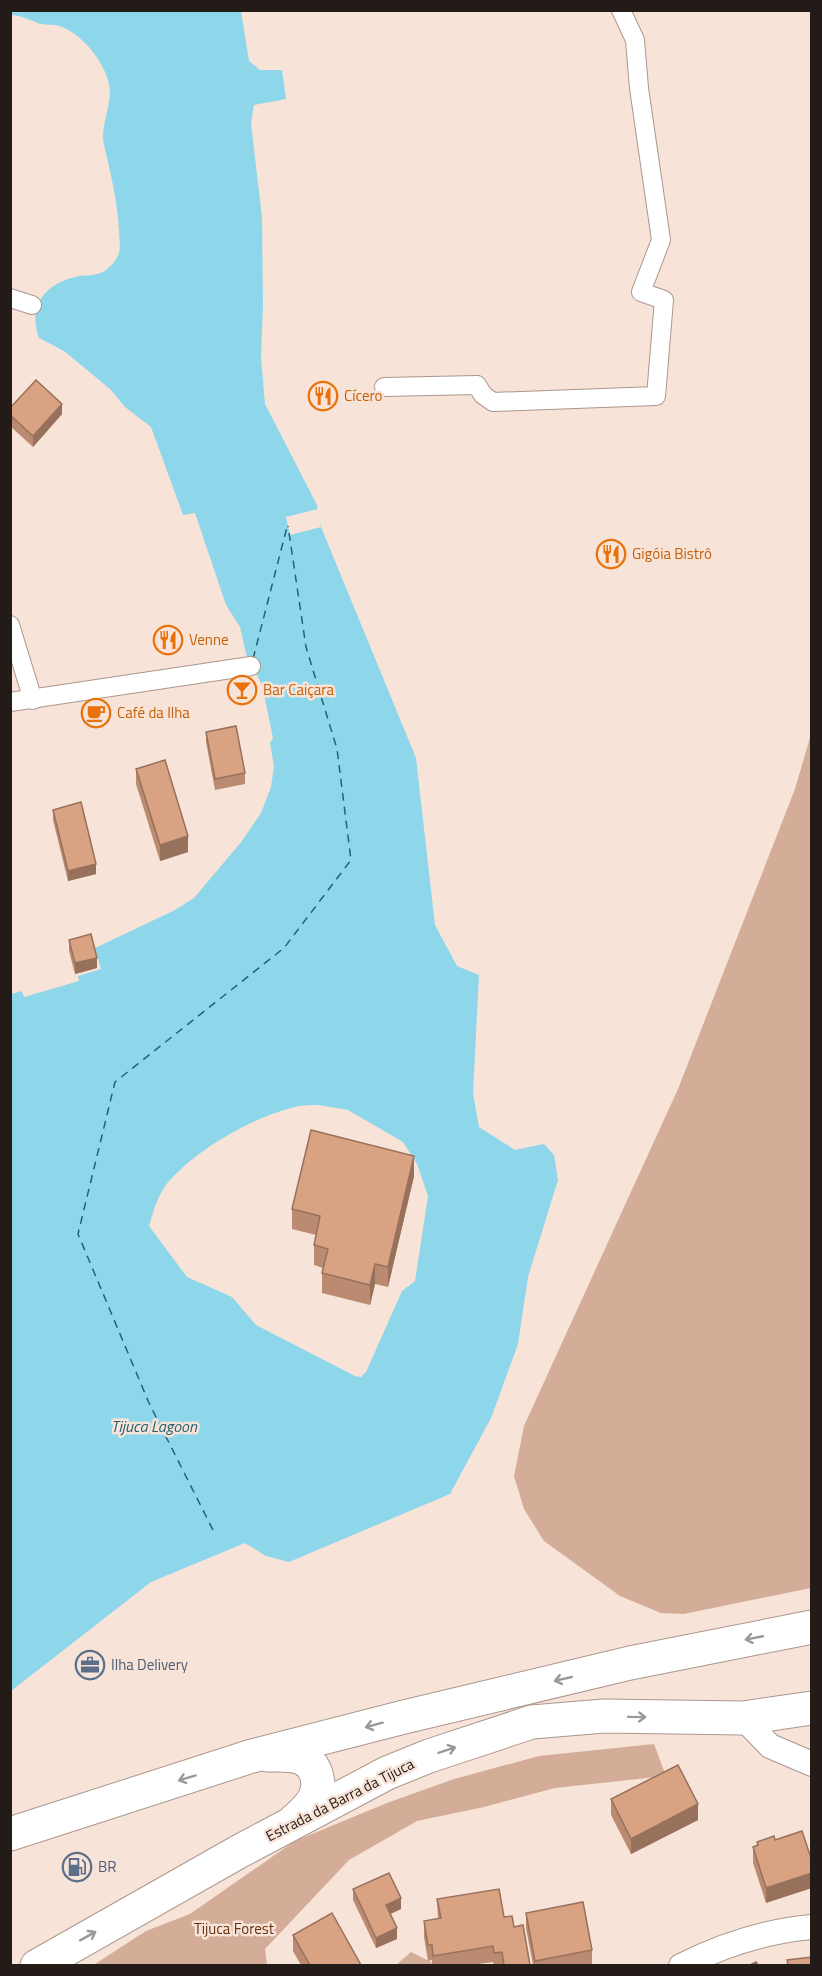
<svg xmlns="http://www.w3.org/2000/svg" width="822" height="1976" viewBox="0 0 822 1976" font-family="'Titillium Web',sans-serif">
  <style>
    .green { fill: #d3ad98 }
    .water { fill: #8ed7eb; fill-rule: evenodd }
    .pier { fill: #f8e3d8 }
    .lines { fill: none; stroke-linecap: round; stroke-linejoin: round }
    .ferry { stroke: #26616f; stroke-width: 1.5; stroke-dasharray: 8 6; stroke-linecap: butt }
    .pedestrian-casing { stroke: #ab978d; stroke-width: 20 }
    .minor-casing { stroke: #ab978d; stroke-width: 26 }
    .secondary-casing { stroke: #ab978d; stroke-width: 35 }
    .pedestrian { stroke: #fff; stroke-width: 18 }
    .minor { stroke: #fff; stroke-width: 24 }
    .secondary { stroke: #fff; stroke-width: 33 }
    .wall { fill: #ba8b71 }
    .shaded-wall { fill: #97715c }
    .building { fill: #d8a283; stroke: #97715c; stroke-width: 1.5 }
    .oneway { stroke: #9c9897 }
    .labels { text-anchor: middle; stroke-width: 5; stroke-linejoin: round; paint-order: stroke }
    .food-label { font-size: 15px; fill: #c56008; stroke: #f8e3d8; text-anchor: start }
    .service-label { font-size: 15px; fill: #4e5e75; stroke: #f8e3d8; text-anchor: start }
    .street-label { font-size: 15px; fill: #221b17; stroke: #f8e3d8 }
    .park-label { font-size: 15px; fill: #65320f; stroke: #f8e3d8 }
    .water-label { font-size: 16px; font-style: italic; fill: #26616f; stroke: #f8e3d8 }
  </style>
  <rect width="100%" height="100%" fill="#f8e3d8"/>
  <!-- green -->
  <g class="green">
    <path d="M811,734v854l-127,26 -23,-1 -41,-17 -76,-55 -20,-32 -10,-33 10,-50 154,-337 117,-300z"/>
    <path d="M654,1744l12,32 -111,12 -71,19 -67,14 -68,39 -84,89 2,16 -175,1 54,-35 44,-17 105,-73 92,-38 67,-24 85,-23z"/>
    <path d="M411,1952l20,10 1,3 -37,1z"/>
  </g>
  <!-- water -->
  <path class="water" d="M11,11h230l8,50 11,9h22l4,29 -32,6 -3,18 11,95 1,87 -2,52 4,47 52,101 4,22 95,231 19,167 22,41 22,9 -6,118 6,34 36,23 29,-6 10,11 4,25 -30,97 -10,67 -27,74 -41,76 -161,68 -23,-6 -21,-13 -94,39 -140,109v-697l11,-3 2,6 55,-16 -1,-5 23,-7 -6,-21 80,-38 19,-12 48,-57 19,-28 10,-26 3,-21 -4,-23 3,-5 -11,-53 -16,-31 -6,-27 -14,-22 -31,-92 -12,2 -32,-88 -26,-20 -15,-18 -46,-38 -25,-13c-12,-34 7,-55 40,-62 6,-1 12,0 18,-2 10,-2 18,-11 22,-21 2,-6 0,-16 0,-23 -2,-30 -8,-56 -15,-85 -4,-16 6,-37 6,-54 -1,-24 -28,-59 -51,-65 -6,-2 -12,-1 -18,-2 -11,-3 -19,-9 -30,-9zM319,1105l29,5 55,32 14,22 11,32 -13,85 -13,10 -36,81 -5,5 -6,-1 -99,-51 -24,-28 -45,-20 -38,-51c5,-16 9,-33 21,-46 29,-32 80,-61 121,-72 9,-3 19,-3 28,-3z"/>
  <!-- pier -->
  <path class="pier" d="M318,509l3,18 -31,8 -4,-18z"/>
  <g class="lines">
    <!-- ferry -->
    <g class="ferry">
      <path d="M253,659l34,-132"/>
      <path d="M213,1530l-64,-127 -71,-169 37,-152 169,-134 67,-88 -14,-111 -31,-102 -18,-121"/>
    </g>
    <!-- pedestrian casing -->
    <g class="pedestrian-casing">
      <g id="pedestrian">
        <path d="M10,298l22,7"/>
        <path d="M384,387l93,-2 6,10 10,7 163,-6 8,-96 -23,-8 20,-52 -22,-152 -4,-48 -14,-30"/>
        <path d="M10,625l23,75"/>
        <path d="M10,702l241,-36"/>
      </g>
    </g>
    <!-- minor casing -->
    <g class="minor-casing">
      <g id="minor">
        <path d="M743,1718l27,28 42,18"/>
        <path d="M681,1966c42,-21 84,-35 131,-39"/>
      </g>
    </g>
    <!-- secondary casing -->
    <g class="secondary-casing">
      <g id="secondary">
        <path d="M268,1755c11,0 23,-1 33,3 14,5 20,22 15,36 -3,10 -13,19 -21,26"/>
        <path d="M10,1834l242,-78 152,-39 226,-54 182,-36"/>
        <path d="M37,1966l203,-115 147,-78 42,-17 103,-34 72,-6 139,2 69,-10"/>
      </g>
    </g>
    <!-- pedestrian -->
    <use href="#pedestrian" class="pedestrian"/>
    <!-- minor -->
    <use href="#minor" class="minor"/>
    <!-- secondary -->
    <use href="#secondary" class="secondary"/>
  </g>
  <!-- wall -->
  <g class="wall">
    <path d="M10,408l52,6 -29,33 -23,-21z"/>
    <path d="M206,732l39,41v11l-30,6 -9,-48z"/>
    <path d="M136,769l52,83 -28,9 -24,-77z"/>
    <path d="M53,810l43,64 -28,7 -15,-61z"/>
    <path d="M69,940l28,28 -22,6 -6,-23z"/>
    <path d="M414,1176l-26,111 -13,-3 -5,21 -48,-12v-20l1,-5 -9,-3v-20l2,-10 -24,-6v-20z"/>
    <path d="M611,1799l87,21 -67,34 -20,-39z"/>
    <path d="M775,1840l-9,63 -13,-40v-16l4,-1v-4z"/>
    <path d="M353,1889l48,20 -11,5 7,25 -21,9 -23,-48z"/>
    <path d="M437,1899l67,18 10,10 16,38h-36l-1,-3 -22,3h-39v-5l-4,1 -4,-24v-16l14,-2z"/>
    <path d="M526,1913l66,37v15h-59l-7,-37z"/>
    <path d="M293,1935l68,30h-60l-8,-14z"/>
  </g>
  <!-- shaded-wall -->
  <g class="shaded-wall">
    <path d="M62,404v10l-29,33v-11z"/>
    <path d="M188,836v16l-28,9v-16z"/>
    <path d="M96,864v10l-28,7v-10z"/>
    <path d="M97,958v10l-22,6v-11z"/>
    <path d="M414,1156v20l-26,111v-20z"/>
    <path d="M375,1264v20l-5,21v-20z"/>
    <path d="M698,1804v16l-67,34v-15z"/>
    <path d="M812,1873v15l-46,15v-15z"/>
    <path d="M401,1898v11l-15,7v-11z"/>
    <path d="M397,1928v11l-21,9v-10z"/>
  </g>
  <!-- building -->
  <g class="building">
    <path d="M36,380l26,24 -29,32 -23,-21v-7z"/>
    <path d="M236,726l9,47 -30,6 -9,-47z"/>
    <path d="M165,760l23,76 -28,9 -24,-76z"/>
    <path d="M81,802l15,62 -28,7 -15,-61z"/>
    <path d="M91,934l6,24 -22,5 -6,-23z"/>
    <path d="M311,1130l103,26 -26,111 -13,-3 -5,21 -48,-12 6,-24 -14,-4 6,-29 -28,-7z"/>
    <path d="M678,1765l20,39 -67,35 -20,-40z"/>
    <path d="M802,1831l10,30v12l-46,15 -13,-41 5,-2 -1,-3 17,-6 1,4z"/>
    <path d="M389,1873l12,25 -15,7 11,23 -21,10 -23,-49z"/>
    <path d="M499,1889l5,28 8,-1 2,11 9,-2 7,40h-26l-2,-13 -8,1 -1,-7 -60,10 -1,-11h-4l-4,-24 17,-3 -4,-19z"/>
    <path d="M583,1902l9,48 -57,11 -9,-48z"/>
    <path d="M332,1913l29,52h-51l-17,-30z"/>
    <path d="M812,1957v8h-24l-1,-5z"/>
    <path d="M756,1962l2,3h-8z"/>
  </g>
  <!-- one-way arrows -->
  <defs><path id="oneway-shaft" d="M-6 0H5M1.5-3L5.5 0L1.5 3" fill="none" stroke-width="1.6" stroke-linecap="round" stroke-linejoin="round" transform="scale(1.5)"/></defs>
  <g class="oneway">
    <use href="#oneway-shaft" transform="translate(754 1638) rotate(169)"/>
    <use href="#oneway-shaft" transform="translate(563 1679) rotate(167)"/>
    <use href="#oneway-shaft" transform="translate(637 1717) rotate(1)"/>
    <use href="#oneway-shaft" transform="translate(374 1725) rotate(165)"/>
    <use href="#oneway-shaft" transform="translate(447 1750) rotate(-18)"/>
    <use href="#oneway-shaft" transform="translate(187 1778) rotate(163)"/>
    <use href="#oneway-shaft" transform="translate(88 1936) rotate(-29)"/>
  </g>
  <!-- icons -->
  <defs>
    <g id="restaurant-ring" transform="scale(1.5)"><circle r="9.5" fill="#f8e3d8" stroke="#e8710a" stroke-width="1.5"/><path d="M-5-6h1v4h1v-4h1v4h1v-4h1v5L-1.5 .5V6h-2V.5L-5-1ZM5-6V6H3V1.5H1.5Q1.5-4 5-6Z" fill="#e8710a"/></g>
    <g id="bar-ring" transform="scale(1.5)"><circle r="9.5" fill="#f8e3d8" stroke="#e8710a" stroke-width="1.5"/><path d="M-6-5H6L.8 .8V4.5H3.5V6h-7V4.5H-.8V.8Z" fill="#e8710a"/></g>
    <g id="cafe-ring" transform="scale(1.5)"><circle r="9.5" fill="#f8e3d8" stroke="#e8710a" stroke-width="1.5"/><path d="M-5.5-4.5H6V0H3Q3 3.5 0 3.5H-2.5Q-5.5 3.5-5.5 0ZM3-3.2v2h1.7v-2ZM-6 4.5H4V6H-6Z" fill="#e8710a"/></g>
    <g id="office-ring" transform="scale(1.5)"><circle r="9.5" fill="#f8e3d8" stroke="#5c6f8a" stroke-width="1.5"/><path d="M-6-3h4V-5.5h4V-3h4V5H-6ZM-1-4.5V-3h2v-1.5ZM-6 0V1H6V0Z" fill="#5c6f8a"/></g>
    <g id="fuel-ring" transform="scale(1.5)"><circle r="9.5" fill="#f8e3d8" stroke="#5c6f8a" stroke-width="1.5"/><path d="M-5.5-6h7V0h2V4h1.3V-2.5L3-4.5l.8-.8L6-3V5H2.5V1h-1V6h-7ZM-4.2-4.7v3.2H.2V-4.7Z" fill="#5c6f8a"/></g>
  </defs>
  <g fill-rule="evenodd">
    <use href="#restaurant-ring" x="323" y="396"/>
    <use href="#restaurant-ring" x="611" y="554"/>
    <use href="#restaurant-ring" x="168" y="640"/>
    <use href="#bar-ring" x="242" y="690"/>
    <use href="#cafe-ring" x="96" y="713"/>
    <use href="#office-ring" x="90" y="1665"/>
    <use href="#fuel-ring" x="77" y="1867"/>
  </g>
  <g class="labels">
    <!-- food labels -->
    <g class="food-label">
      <text x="344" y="401">Cícero</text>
      <text x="632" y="559">Gigóia Bistrô</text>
      <text x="189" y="645">Venne</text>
      <text x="263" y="695">Bar Caiçara</text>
      <text x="117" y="718">Café da Ilha</text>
    </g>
    <!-- service labels -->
    <g class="service-label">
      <text x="111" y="1670">Ilha Delivery</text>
      <text x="98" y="1872">BR</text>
    </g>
    <!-- street labels -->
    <g class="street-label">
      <text transform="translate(340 1800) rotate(-27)" y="5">Estrada da Barra da Tijuca</text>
    </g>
    <!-- park labels -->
    <g class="park-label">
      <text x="234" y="1934">Tijuca Forest</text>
    </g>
    <!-- water labels -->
    <g class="water-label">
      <text x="154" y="1432">Tijuca Lagoon</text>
    </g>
  </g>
  <!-- border -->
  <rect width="822" height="1976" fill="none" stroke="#221b17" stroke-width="24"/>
</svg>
